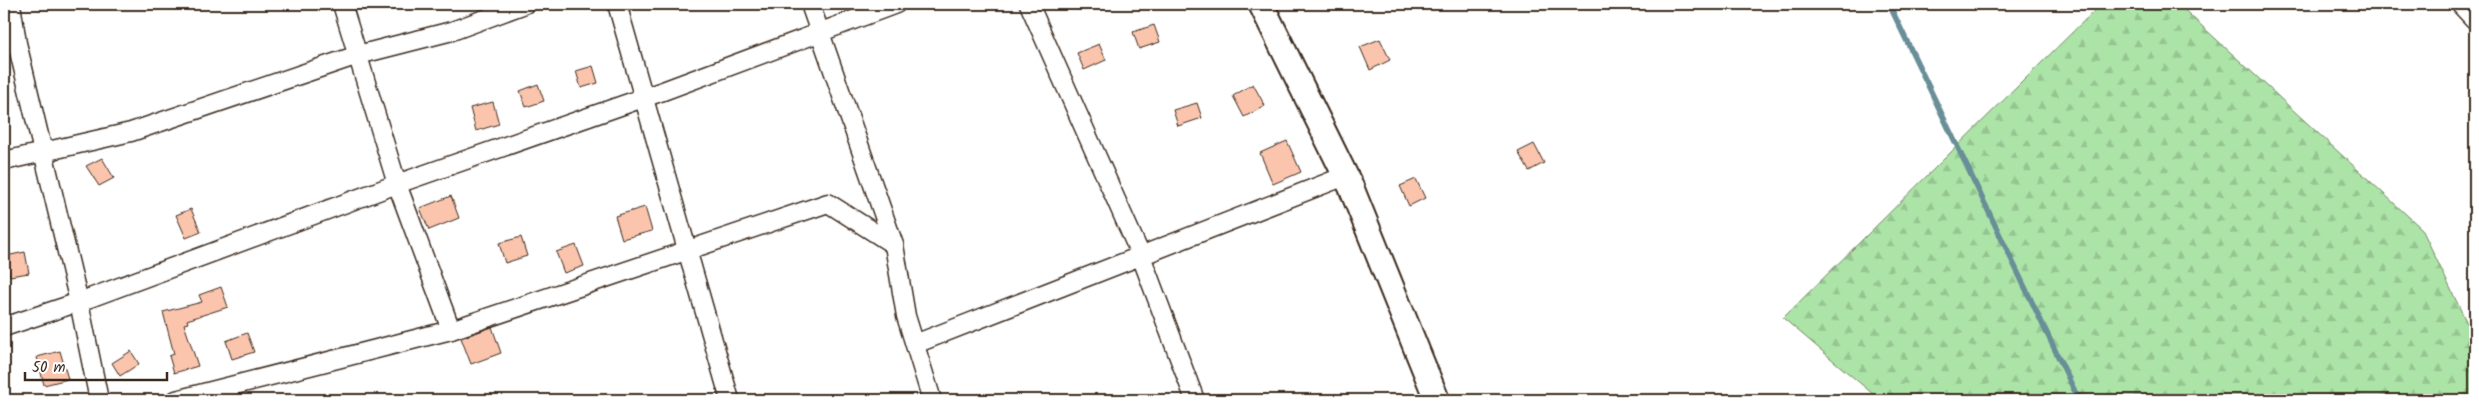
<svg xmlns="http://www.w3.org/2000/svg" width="2479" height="404" viewBox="0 0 2479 404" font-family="Kalam,sans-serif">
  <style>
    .forest { fill: url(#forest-firs); stroke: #748763 }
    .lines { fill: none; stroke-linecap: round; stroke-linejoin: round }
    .stream { stroke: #688e97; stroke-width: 5.5 }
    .building { fill: #fbc5ad; stroke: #3b2a1e }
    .street-casing { stroke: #3b2a1e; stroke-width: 21 }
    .secondary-casing { stroke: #3b2a1e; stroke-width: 28 }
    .street { stroke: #fff; stroke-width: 18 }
    .secondary { stroke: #fff; stroke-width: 24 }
  </style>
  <defs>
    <pattern id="forest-firs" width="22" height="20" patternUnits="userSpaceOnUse" patternTransform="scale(1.25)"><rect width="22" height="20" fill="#ace4a8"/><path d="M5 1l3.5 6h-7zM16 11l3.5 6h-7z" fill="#95c490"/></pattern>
  </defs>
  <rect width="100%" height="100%" fill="#fff"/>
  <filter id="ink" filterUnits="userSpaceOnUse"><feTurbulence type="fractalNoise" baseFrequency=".02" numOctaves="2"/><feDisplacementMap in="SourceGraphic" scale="10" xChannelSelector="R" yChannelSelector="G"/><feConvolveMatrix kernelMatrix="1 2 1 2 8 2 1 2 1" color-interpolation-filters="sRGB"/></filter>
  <g filter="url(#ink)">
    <!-- forest -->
    <path class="forest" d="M2101,4h77l244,225 53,111v60h-595l-97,-82z"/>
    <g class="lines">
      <!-- stream -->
      <path class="stream" d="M1889,4l190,396"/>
    </g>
    <!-- building -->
    <g class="building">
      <path d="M1154,25l6,17 -21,7 -6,-17z"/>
      <path d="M1380,39l10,21 -20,10 -10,-23z"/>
      <path d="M1099,44l7,16 -22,10 -7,-17z"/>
      <path d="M593,66l5,17 -17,5 -5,-17z"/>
      <path d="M538,84l6,17 -18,6 -6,-16z"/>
      <path d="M1253,84l12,22 -21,11 -11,-21z"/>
      <path d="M493,102l6,22 -23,7 -6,-23z"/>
      <path d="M1197,103l5,15 -24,8 -5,-16z"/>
      <path d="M1287,141l14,31 -28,12 -13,-31z"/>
      <path d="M1534,144l10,19 -15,8 -11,-19z"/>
      <path d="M102,158l12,20 -15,8 -13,-20z"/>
      <path d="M1416,179l9,19 -16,8 -9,-20z"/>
      <path d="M451,196l8,22 -30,12 -9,-22z"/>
      <path d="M645,207l7,24 -30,8 -7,-23z"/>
      <path d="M191,209l10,23 -15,6 -10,-23z"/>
      <path d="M521,237l6,19 -22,7 -6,-20z"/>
      <path d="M576,245l8,21 -20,7 -8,-21z"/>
      <path d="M25,252l4,21 -19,3 -4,-20z"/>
      <path d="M221,287l7,20 -41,13 1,3 -4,1 14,42 -24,7 -5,-17 5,-2 -11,-42 39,-10 -3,-7z"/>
      <path d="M492,327l9,26 -30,11 -10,-26z"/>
      <path d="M247,333l7,19 -22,7 -6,-18z"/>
      <path d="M60,351l8,28 -24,6 -7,-28z"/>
      <path d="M131,351l8,13 -19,12 -8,-13z"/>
    </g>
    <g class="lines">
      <!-- street casing -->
      <g class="street-casing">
        <g id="street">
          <path d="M11,4l6,39 62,259 20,98"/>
          <path d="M342,4l55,180 54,146"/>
          <path d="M617,4l113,396"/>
          <path d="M810,4l84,241 12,71 26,84"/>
          <path d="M1029,4l112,252 54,144"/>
          <path d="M2460,4l15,16"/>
          <path d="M4,161l127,-29 227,-77 94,-24 73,-27"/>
          <path d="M4,327l75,-25 318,-118 266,-93 233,-87"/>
          <path d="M915,344l430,-168"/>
          <path d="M176,400l275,-70 377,-127 66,42"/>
        </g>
      </g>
      <!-- secondary casing -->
      <g class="secondary-casing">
        <path id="secondary" d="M1261,4l90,183 86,213"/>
      </g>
      <!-- street -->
      <use href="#street" class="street"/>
      <!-- secondary -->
      <use href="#secondary" class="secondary"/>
    </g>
  </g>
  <!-- margin -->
  <rect width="2479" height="404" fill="none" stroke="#fff" stroke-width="20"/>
  <rect x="10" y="10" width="2459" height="384" fill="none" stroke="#3b2a1e" stroke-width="2" filter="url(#ink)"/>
  <!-- scale -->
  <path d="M25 372v8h142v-8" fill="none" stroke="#3b2a1e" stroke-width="2.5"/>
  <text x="32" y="372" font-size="15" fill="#3b2a1e" stroke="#ffffff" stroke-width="4" paint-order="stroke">50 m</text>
</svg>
